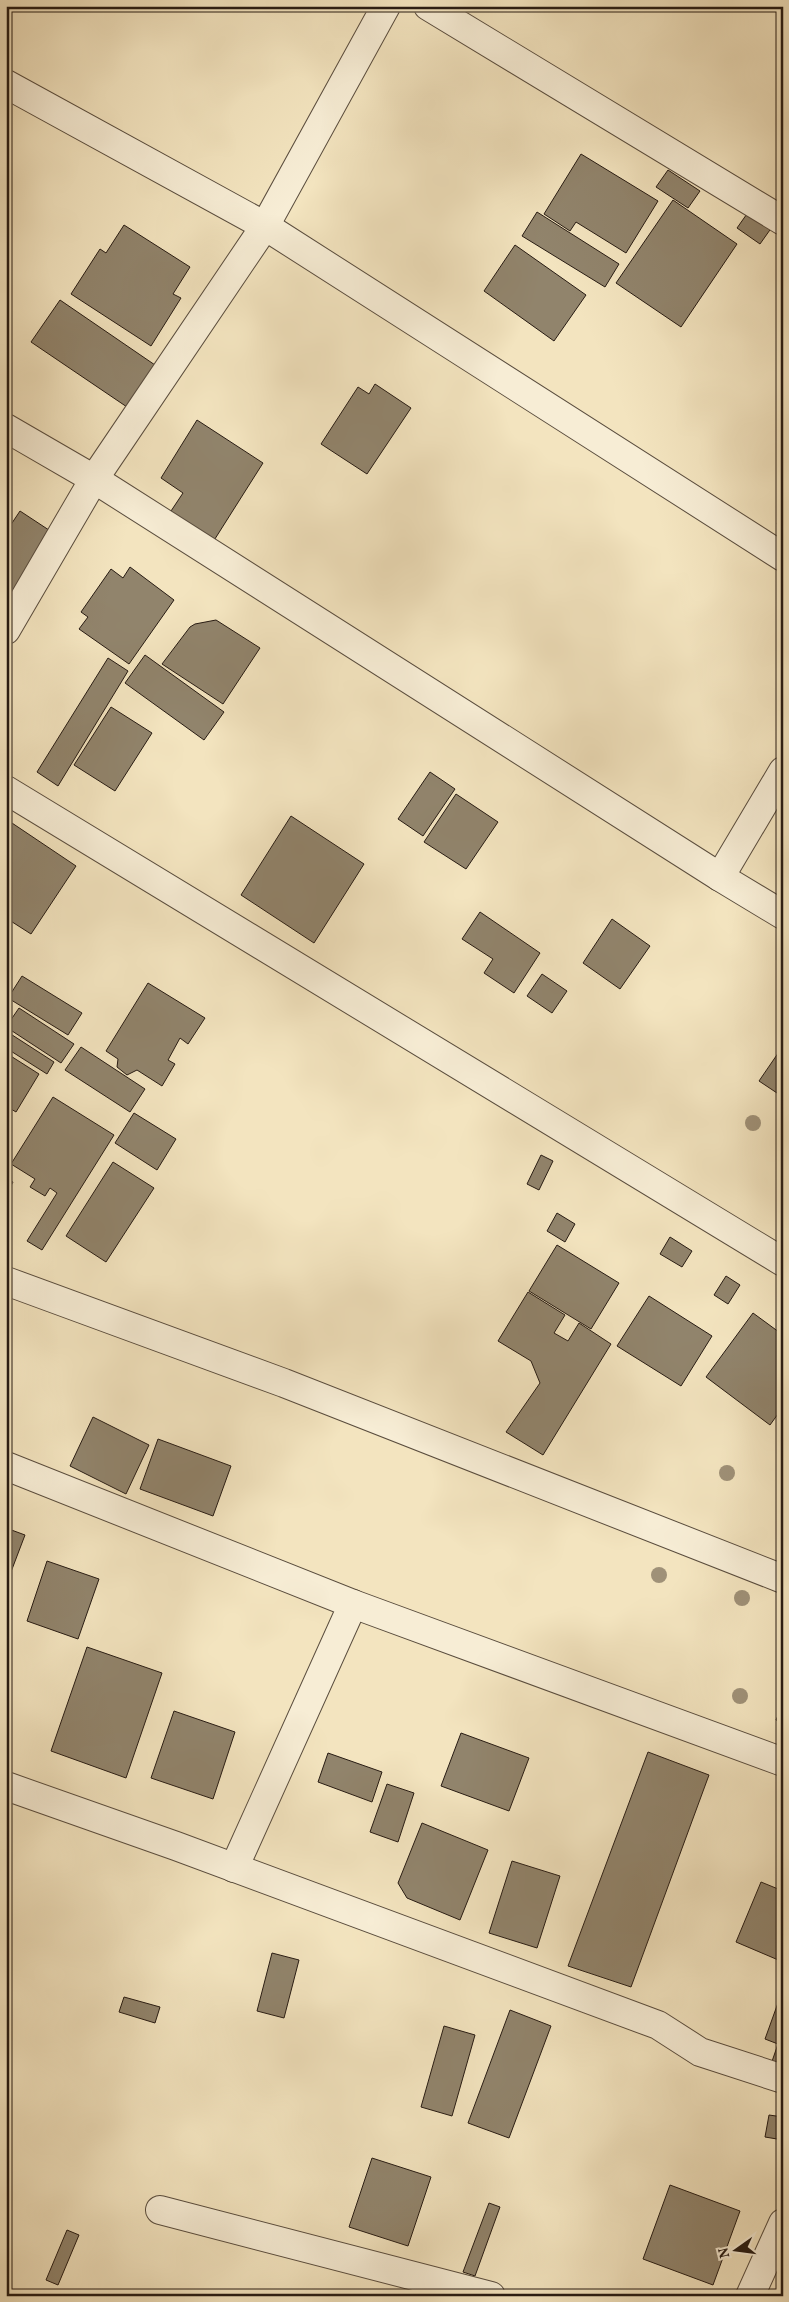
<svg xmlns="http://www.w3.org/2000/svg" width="789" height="2302" viewBox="0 0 789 2302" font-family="Vollkorn,serif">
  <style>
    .building { fill: #91846c; stroke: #271b13 }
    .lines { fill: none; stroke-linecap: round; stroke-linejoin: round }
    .minor-casing { stroke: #5a4d3e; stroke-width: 30 }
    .minor { stroke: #f7edd5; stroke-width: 28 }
    .tree { fill: #9f9178 }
  </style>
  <rect width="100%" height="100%" fill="#f3e4bf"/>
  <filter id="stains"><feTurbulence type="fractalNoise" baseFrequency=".004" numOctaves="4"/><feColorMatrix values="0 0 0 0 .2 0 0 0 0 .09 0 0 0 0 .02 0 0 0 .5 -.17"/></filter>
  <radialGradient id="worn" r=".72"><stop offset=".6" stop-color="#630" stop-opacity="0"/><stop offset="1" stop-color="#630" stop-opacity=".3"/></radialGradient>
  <!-- building -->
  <g class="building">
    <path d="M581,154l77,47 -32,52 -50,-31 -6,9 -26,-17z"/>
    <path d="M668,170l32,21 -12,17 -32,-21z"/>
    <path d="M673,200l64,44 -56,83 -65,-44z"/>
    <path d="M749,211l23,16 -12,17 -23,-16z"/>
    <path d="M537,212l82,52 -14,23 -83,-51z"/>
    <path d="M124,225l66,42 -17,27 8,4 -30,48 -80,-52 29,-45 6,4z"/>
    <path d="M515,245l71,50 -32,46 -70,-50z"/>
    <path d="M60,300l95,65 -28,42 -96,-65z"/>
    <path d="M375,384l36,24 -44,66 -46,-30 37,-57 11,7z"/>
    <path d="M197,420l66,43 -50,79 -44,-28 14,-21 -22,-15z"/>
    <path d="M20,511l38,25 -52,80v-84z"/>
    <path d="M783,515v13l-6,-4z"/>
    <path d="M130,567l44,33 -45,64 -50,-35 9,-12 -7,-5 30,-43 12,9z"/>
    <path d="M216,620l44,28 -37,56 -61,-40 28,-37 5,-3z"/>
    <path d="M145,655l79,57 -20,28 -79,-57z"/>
    <path d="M108,658l20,13 -70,115 -21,-14z"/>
    <path d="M111,707l41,26 -37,58 -41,-26z"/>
    <path d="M430,772l25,17 -32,47 -25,-17z"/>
    <path d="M456,794l42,28 -32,47 -42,-27z"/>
    <path d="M291,816l73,48 -50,79 -73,-48z"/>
    <path d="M6,819l70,47 -45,68 -25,-16z"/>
    <path d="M480,912l60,41 -26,40 -30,-20 9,-14 -31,-20z"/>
    <path d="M612,919l38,27 -30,43 -37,-26z"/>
    <path d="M542,974l25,17 -15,22 -25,-17z"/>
    <path d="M22,976l60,37 -14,22 -60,-37z"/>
    <path d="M148,983l57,35 -17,26 -8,-6 -12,22 7,4 -13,22 -25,-16 -10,5 -10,-8 1,-8 -12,-8z"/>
    <path d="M19,1008l55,36 -13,19 -55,-36z"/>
    <path d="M6,1031l48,31 -7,12 -41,-26z"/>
    <path d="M783,1046v51l-24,-16z"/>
    <path d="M81,1047l64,42 -15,23 -65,-42z"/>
    <path d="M6,1053l33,21 -23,38 -10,-6z"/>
    <path d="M53,1097l61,38 -72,115 -15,-9 30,-48 -7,-5 -5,8 -15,-9 5,-8 -24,-15z"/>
    <path d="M134,1113l42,26 -19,31 -42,-27z"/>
    <path d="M541,1155l12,6 -14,29 -12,-6z"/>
    <path d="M113,1162l41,26 -48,74 -40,-26z"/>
    <path d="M6,1178l7,4 -7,13z"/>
    <path d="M557,1213l18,11 -10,18 -18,-11z"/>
    <path d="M670,1237l22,14 -10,16 -22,-13z"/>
    <path d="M557,1245l62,38 -28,46 -62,-38z"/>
    <path d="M726,1276l14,9 -12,19 -14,-9z"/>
    <path d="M528,1292l37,23 -11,18 14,8 11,-18 32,21 -68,111 -37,-23 34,-49 -9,-22 -33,-20z"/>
    <path d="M649,1296l63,40 -31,50 -64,-40z"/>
    <path d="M753,1313l30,22v72l-13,18 -64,-48z"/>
    <path d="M93,1417l56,28 -23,49 -56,-28z"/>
    <path d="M158,1439l73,27 -18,50 -73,-27z"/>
    <path d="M6,1528l19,7 -19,50z"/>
    <path d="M47,1561l52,18 -21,60 -51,-18z"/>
    <path d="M87,1647l75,26 -36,105 -75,-27z"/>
    <path d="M783,1704v19l-7,-3z"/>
    <path d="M174,1711l61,21 -22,67 -62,-21z"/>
    <path d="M461,1733l68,25 -20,53 -68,-25z"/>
    <path d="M648,1752l61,23 -78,212 -63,-21z"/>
    <path d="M328,1753l54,19 -10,30 -54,-20z"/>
    <path d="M387,1784l27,9 -16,49 -28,-10z"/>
    <path d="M422,1823l66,27 -28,70 -53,-22 -9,-15z"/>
    <path d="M512,1861l48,15 -23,72 -48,-15z"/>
    <path d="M761,1882l22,9v71l-47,-20z"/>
    <path d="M272,1953l27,7 -15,58 -27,-7z"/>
    <path d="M783,1989v86l-14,-5 9,-26 -13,-5z"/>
    <path d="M124,1997l36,10 -5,16 -36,-11z"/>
    <path d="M510,2010l41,16 -42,112 -41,-15z"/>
    <path d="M444,2026l31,9 -23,81 -31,-9z"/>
    <path d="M769,2115l14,2v23l-18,-3z"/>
    <path d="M372,2158l59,19 -23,69 -59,-19z"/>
    <path d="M670,2185l70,26 -27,74 -70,-26z"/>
    <path d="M489,2203l11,4 -25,69 -12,-4z"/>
    <path d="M67,2230l12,5 -21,50 -12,-5z"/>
  </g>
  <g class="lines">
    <!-- minor casing -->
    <g class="minor-casing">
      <g id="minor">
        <path d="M428,6l355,215"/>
        <path d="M6,84l259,142 518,331"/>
        <path d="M6,428l88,51 626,398 63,38"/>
        <path d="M6,630l88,-151 171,-253 121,-220"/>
        <path d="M6,790l777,472"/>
        <path d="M720,877l63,-106"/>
        <path d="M6,1281l278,102 499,196"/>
        <path d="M6,1466l347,138 430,158"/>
        <path d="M6,1786l170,60 482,179 42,27 83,27"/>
        <path d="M234,1868l119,-264"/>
        <path d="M160,2210l331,86"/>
        <path d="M750,2296l33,-73"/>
      </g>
    </g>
    <!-- minor -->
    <use href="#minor" class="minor"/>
  </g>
  <!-- trees -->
  <g class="tree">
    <circle cx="753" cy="1123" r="8"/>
    <circle cx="727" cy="1473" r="8"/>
    <circle cx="659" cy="1575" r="8"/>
    <circle cx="742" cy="1598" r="8"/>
    <circle cx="740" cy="1696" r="8"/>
  </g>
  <!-- margin -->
  <rect width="789" height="2302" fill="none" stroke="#f3e4bf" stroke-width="25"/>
  <rect x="8" y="8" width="774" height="2287" fill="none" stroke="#271b13" stroke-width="2.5"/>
  <rect x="12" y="12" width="764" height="2277" fill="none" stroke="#271b13"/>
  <!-- north arrow -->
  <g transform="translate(736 2250) rotate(256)" stroke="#f7edd5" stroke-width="4" paint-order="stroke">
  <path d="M0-4L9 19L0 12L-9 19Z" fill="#271b13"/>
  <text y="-8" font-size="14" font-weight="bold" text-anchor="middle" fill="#271b13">N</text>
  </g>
  <rect width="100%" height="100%" filter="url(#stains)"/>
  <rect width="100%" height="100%" fill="url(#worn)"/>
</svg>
